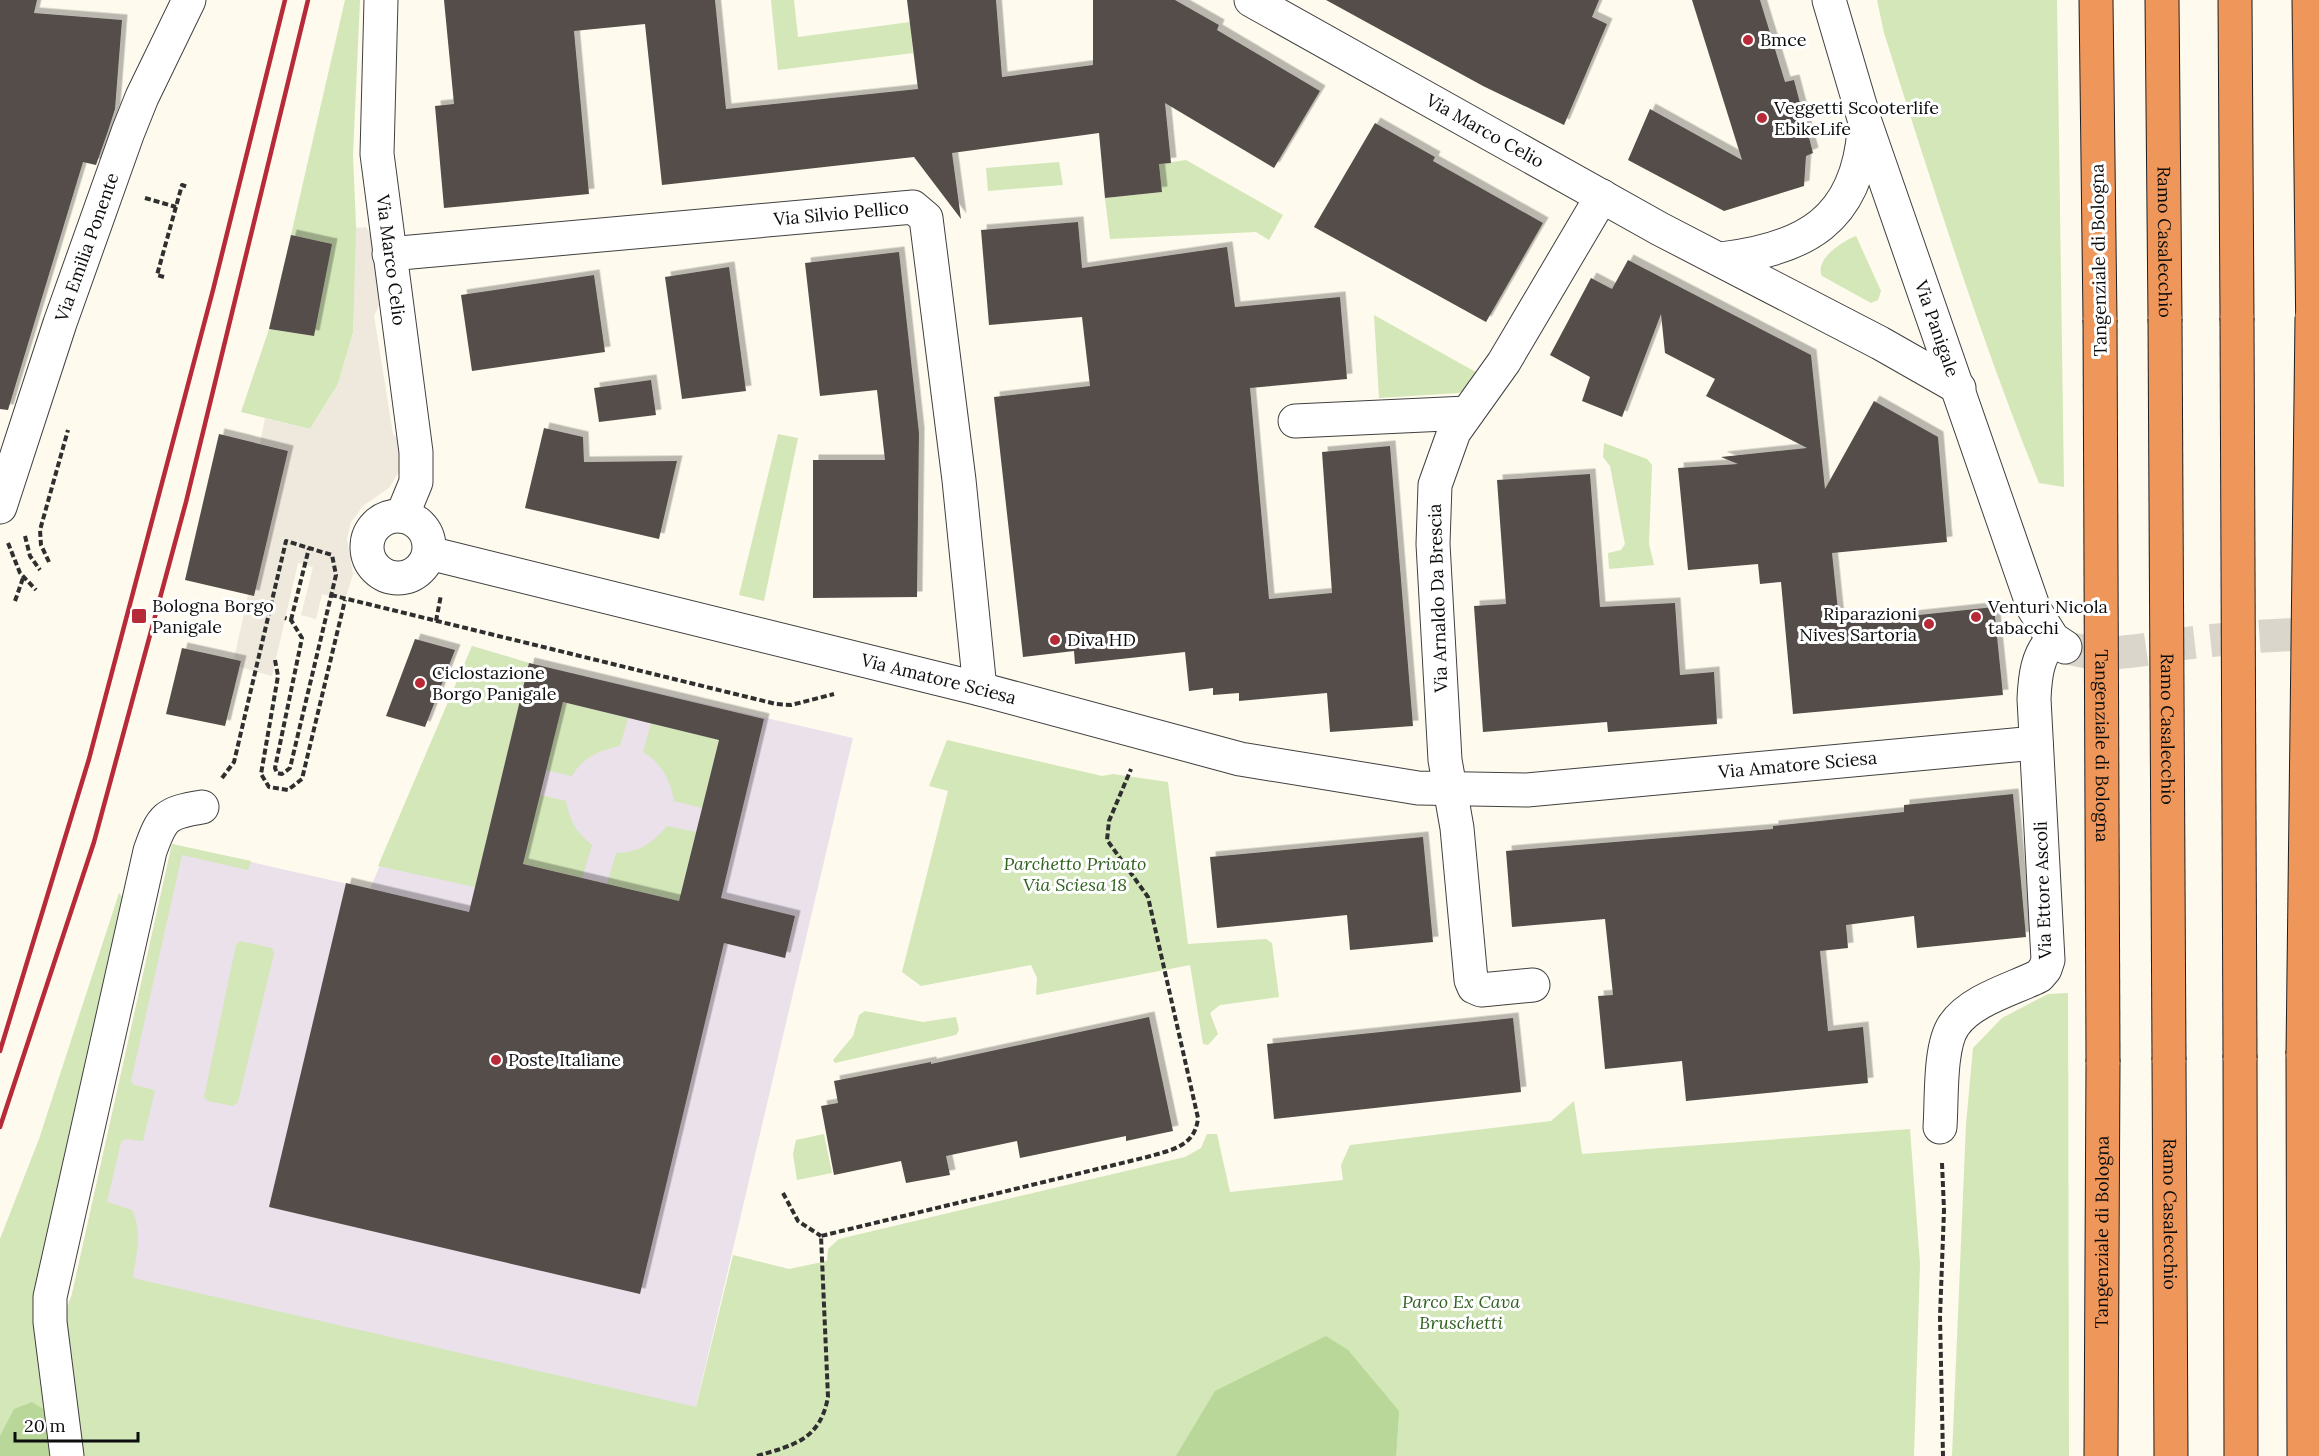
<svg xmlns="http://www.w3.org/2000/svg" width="2319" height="1456" viewBox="0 0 2319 1456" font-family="Lora,serif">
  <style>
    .industrial { fill: #eae1eb }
    .green { fill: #d3e7b8 }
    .forest { fill: #b8d798 }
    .plaza { fill: #eee8dd }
    .building { fill: #554d49; fill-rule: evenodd; filter: url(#shadow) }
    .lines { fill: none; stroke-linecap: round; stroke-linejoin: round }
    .minor-tunnel { stroke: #dad6cb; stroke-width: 33; stroke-dasharray: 33 16; stroke-linecap: butt }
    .minor-casing { stroke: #404040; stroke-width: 35 }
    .highway-casing { stroke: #1e1e1e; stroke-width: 35 }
    .path { stroke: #2f2f2f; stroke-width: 4; stroke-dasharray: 6 3; stroke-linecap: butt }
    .minor { stroke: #fff; stroke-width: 33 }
    .highway { stroke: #ef975b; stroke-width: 33 }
    .rail { stroke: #b72a38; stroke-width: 4.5 }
    .highway-bridge-casing { stroke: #1e1e1e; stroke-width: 35; stroke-linecap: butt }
    .highway-bridge { stroke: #ef975b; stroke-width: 33 }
    .poi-dot { fill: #b72a38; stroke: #fff; stroke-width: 2 }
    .labels { text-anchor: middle; stroke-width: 6; stroke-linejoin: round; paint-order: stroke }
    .poi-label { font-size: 18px; fill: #0d0d0d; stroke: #fff; text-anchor: start }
    .street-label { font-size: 18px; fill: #0d0d0d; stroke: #fff }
    .park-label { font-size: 18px; font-style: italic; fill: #316220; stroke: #fff }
  </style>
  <defs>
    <filter id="shadow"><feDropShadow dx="5.5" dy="-5.5" stdDeviation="0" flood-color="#0004"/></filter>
  </defs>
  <rect width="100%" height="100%" fill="#fefaed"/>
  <!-- industrial -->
  <path class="industrial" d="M472,646l57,17 324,75 -161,685 -620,-129 100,-450 198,45z"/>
  <!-- green -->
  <g class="green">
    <path d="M345,0h15l-7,155 4,94 -4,84 -15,51 -28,45 -69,-17 28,-83 45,7 -23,-101z"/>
    <path d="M771,0h23l4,37 112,-15 3,31 -135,17z"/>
    <path d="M1877,0h180l7,487 -25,-4c-60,-148 -107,-299 -155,-450z"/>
    <path d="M1186,160l97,55 -14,25 -13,-8 -146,7 -5,-41 57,-6 -3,-28z"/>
    <path d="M1059,162l4,23 -75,6 -2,-23z"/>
    <path d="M1856,236l25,55 -3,9 -7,3 -49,-27c-8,-16 20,-35 34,-40z"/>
    <path d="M1374,315l107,60 -15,16 -8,2 -79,5z"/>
    <path d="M778,434l20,4 -34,163 -25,-6z"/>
    <path d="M1604,443l43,16 5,6 -3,79 5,21 -45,4 -1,-16 13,-3 4,-6 -15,-78 -7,-9z"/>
    <path d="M472,646l57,17 -54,224 -97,-21z"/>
    <path d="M563,702l65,16 -8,28c-20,4 -37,11 -48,30l-26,-6z"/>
    <path d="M651,723l68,17 -17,68 -28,-7c-4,-22 -12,-37 -31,-49z"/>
    <path d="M947,740l155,36 11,-2 55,8 20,162 78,-5 6,4 7,54 -59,8 -10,8 8,21 -10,11 -5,-1 -13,-79 -154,30 1,-17 -6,-13 -110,21 -19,-14 46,-181 -19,-5z"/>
    <path d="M540,795l26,6c4,20 10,31 26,44l-10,33 -59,-14z"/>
    <path d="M667,826l29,6 -17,69 -72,-17 9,-31c22,0 37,-10 51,-27z"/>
    <path d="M172,844l79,17 -3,9 -66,-15 -51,226 3,4 21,5 -12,51 -17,-2 -5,3 -14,60 25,8c11,22 4,45 1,68l563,129 37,-152 56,14 38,-8 1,-12 11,-10 346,-82 16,-9 6,-14h10l13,58 113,-12 -2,-15 9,-20 201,-24 23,-20 8,53 328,-25 10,135 -6,192h-1833l-17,-141 8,-21z"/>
    <path d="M119,893l6,8 -87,385 -5,8 12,116 -45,26v-197l39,-100z"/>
    <path d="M240,941l32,7 2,6 -36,148 -5,4 -25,-5 -4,-4 32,-152z"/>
    <path d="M2068,993l1,463h-117l14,-332 7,-76 29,-30 46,-24z"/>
    <path d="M865,1011l58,11 33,-5 3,13 -3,5 -121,28 -2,-3 20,-24 6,-21z"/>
    <path d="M824,1134l8,39 -35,7 -4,-26 3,-14z"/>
  </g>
  <!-- forest -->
  <g class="forest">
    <path d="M1326,1336l22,14 51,61 -3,45h-220l39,-65z"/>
    <path d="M32,1402l13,8 5,46h-50v-20l14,-27z"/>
  </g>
  <!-- plaza -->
  <path class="plaza" d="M366,227l5,8 8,70 -5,11 19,118 9,9 2,20 -15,25 -26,18 -12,16 -4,17 6,35 -8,26 -23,-6 -6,25 -15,-4 12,-48 -15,-4 -26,113 -32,-9 1,-6 -7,-2 14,-64 6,1 34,-145 -28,-7 5,-26 45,11 28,-45 15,-51 3,-105z"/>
  <!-- building -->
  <g class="building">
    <path d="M0,0h37l-3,13 88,7 -7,89 -7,22 -12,34 -13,-3 -75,248 -8,-1z"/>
    <path d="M444,0h271l11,109 192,-20 -11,-89h89l6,77 91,-12v-65h82l44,25 -2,5 103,61 -46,77 -109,-65 6,60 -12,1 3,28 -57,6 -6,-65 -147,20 9,66 -47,-62 -252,28 -17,-161 -71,7 15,163 -145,14 -9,-102 19,-2z"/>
    <path d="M1326,0h273l-7,17 15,7 -43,101 -81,-39z"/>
    <path d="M1692,0h68l25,82 9,-2 19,73 -7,3 -2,30 -80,25 -96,-51 22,-51 92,51z"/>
    <path d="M1375,123l60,34 -2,4 110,62 -57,99 -172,-95z"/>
    <path d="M1078,222l4,46 145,-21 8,60 105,-10 7,82 -97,9 19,211 63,-6 -10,-141 68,-6 23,280 -83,6 -3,-39 -88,8v-8l-26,2v-7l-24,3 -4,-39 -110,12 -1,-13 -51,6 -29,-260 96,-11 -8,-69 -93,8 -8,-95z"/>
    <path d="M291,235l41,9 -18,92 -45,-7z"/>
    <path d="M899,252l20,181 -2,164 -104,1v-138h72l-8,-70 -57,6 -15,-133z"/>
    <path d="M1628,260l183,95 14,134 49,-88 64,36 9,105 -115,11 7,67 42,-4v3l113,-12 9,88 -210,19 -12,-132 -21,2 -2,-20 -70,6 -10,-102 60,-4 -17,-7 86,-9 -101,-52 9,-17 -50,-26 -4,-39 -39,103 -40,-16 8,-24 -40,-22 41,-77 21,11z"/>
    <path d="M729,267l17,124 -64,8 -17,-122z"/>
    <path d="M594,275l11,77 -133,19 -11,-76z"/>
    <path d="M651,380l5,35 -57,7 -5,-34z"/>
    <path d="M544,428l39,9 1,25 93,-1 -18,78 -134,-31z"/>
    <path d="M219,434l69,17 -34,145 -69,-16z"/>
    <path d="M1590,474l10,133 75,-4 5,72 34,-3 3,52 -109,8 -1,-10 -124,10 -9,-126 32,-2 -9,-124z"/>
    <path d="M415,639l40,11 -30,77 -39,-11z"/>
    <path d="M182,648l59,13 -16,65 -59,-12z"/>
    <path d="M529,663l235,56 -43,179 74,18 -10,42 -61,-15 -84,351 -371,-87 77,-324 123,29zM563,702l156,38 -40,161 -156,-37z"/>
    <path d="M2013,794l13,143 -109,11 -3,-32 -68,9 2,23 -28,3 8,80 35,-4 5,56 -182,18 -4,-40 -77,8 -7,-73 15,-1 -8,-76 -93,8 -6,-76 267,-22v-3l131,-14v-7z"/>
    <path d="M1423,837l10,105 -83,8 -3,-35 -130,13 -7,-71z"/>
    <path d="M1149,1017l24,114 -47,10v-5l-106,22 -3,-17 -71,15 4,19 -44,8 -5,-22 -67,14 -13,-69 17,-3 -4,-22 97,-19v2z"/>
    <path d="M1513,1018l8,74 -247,27 -7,-75z"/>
  </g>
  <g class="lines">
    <!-- minor-tunnel -->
    <path class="minor-tunnel" d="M2065,647c40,13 84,1 124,-4 43,-5 87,-9 130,-9"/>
    <!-- minor casing -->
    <g class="minor-casing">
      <g id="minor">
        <path id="s1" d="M381,0l-4,154 39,298v30l-14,34"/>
        <path id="s2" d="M1251,0l409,229 220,114 79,45"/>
        <path id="s3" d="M1829,0l36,122 169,487 19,30 12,8"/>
        <path id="s4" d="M389,254l524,-47 13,11 33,262 21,209"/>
        <path d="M1721,259c83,-10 136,-38 143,-129"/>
        <path d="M1295,421l172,-8"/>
        <path id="s5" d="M0,507l60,-184 68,-191 14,-35 47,-97"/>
        <circle cx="398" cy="547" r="31"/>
        <path id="s6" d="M429,553l551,136 260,70 178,29 109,2 509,-47"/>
        <path d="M1533,985l-52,5 -7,-3 -3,-7 -14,-152 -12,-68 -12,-216 2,-59 19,-53 50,-70 98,-166"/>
        <path d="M1940,1127c2,-27 -1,-81 14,-102 17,-25 59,-36 85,-49l6,-7 3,-9 -14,-261c1,-22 3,-44 19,-60"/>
        <path d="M67,1456l-17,-134v-25l100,-446c12,-34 15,-38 52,-44"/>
      </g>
    </g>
    <!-- highway casing -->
    <g class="highway-casing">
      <g id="highway">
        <path d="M2096,0l4,320"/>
        <path id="s7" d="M2162,0l3,319"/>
        <path d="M2235,0l2,318"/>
        <path d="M2309,0l4,346"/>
        <path d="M2303,1054l1,402"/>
        <path d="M2240,1058l1,398"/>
        <path id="s8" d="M2169,1060l2,396"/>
        <path id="s9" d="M2101,1456l2,-394"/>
      </g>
    </g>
    <!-- path -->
    <g class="path">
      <path d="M145,198l31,9"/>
      <path d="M164,277l-7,-2 25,-90 6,2"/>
      <path d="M25,536l5,20 10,14"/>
      <path d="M8,543l12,30 16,17"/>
      <path d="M49,562l-8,-17 -1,-15 28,-100"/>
      <path d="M331,595l445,109 15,1 43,-11"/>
      <path d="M15,601l8,-23"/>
      <path d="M291,620l18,-72"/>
      <path d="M436,621l5,-26"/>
      <path d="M275,660l3,16 -17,98 8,13 19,3 14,-11 43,-179"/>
      <path d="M222,778l12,-16 52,-221 46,14 4,20 -46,193 -8,6 -5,-1 -2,-5 27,-130 -11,-18 -6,-2"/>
      <path d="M1942,1163l2,47 -4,107 3,139"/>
      <path d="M783,1193l15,28 23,15"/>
      <path d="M757,1456c37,-11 63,-16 71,-59l-7,-161 326,-79c24,-7 48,-10 51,-39l-50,-221 -41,-57 2,-19 22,-52"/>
    </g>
    <!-- minor -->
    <use href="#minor" class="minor"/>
    <!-- highway -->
    <use href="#highway" class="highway"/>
    <!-- rail -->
    <g class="rail">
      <path d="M0,1051l89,-292 124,-469 72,-290"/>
      <path d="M0,1127l94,-285 92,-340 122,-502"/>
    </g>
    <!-- highway-bridge casing -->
    <g class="highway-bridge-casing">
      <g id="highway-bridge">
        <path d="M2237,318l3,740"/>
        <path id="s10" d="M2165,319l4,741"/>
        <path id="s11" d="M2100,320l3,742"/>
        <path d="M2303,1054l9,-737"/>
      </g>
    </g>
    <!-- highway-bridge -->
    <use href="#highway-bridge" class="highway-bridge"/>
  </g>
  <!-- markers -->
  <g class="poi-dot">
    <circle cx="1748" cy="40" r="6"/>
    <circle cx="1762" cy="118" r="6"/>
    <rect x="131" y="608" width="16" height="16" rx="3"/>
    <circle cx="1976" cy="617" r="6"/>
    <circle cx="1929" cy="624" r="6"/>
    <circle cx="1055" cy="640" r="6"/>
    <circle cx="420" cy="683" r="6"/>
    <circle cx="496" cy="1060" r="6"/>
  </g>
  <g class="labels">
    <!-- poi labels -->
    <g class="poi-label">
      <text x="1760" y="46">Bmce</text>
      <text x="1774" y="114">Veggetti Scooterlife<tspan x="1774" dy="21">EbikeLife</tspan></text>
      <text x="152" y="612">Bologna Borgo<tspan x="152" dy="21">Panigale</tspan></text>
      <text x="1988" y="613">Venturi Nicola<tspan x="1988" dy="21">tabacchi</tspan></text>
      <text x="1917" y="620" text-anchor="end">Riparazioni<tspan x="1917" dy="21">Nives Sartoria</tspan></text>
      <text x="1067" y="646">Diva HD</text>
      <text x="432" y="679">Ciclostazione<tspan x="432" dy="21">Borgo Panigale</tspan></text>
      <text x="508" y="1066">Poste Italiane</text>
    </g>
    <!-- street labels -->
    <g class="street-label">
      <text dy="6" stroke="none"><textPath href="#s2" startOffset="268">Via Marco Celio</textPath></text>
      <text dy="6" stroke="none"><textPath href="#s4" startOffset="454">Via Silvio Pellico</textPath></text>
      <text dy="6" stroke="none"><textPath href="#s7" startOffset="242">Ramo Casalecchio</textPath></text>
      <text dy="6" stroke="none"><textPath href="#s5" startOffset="274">Via Emilia Ponente</textPath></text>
      <text dy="6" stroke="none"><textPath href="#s1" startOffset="261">Via Marco Celio</textPath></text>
      <text transform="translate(2099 260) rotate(-91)" y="6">Tangenziale di Bologna</text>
      <text dy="6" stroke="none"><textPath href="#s3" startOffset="346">Via Panigale</textPath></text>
      <text transform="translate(1438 598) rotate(-92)" y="6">Via Arnaldo Da Brescia</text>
      <text dy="6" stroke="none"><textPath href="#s6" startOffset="525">Via Amatore Sciesa</textPath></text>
      <text dy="6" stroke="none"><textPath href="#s10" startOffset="410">Ramo Casalecchio</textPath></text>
      <text dy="6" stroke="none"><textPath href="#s11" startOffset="426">Tangenziale di Bologna</textPath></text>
      <text dy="6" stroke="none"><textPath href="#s6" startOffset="1398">Via Amatore Sciesa</textPath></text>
      <text transform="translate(2043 890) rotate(-92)" y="6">Via Ettore Ascoli</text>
      <text dy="6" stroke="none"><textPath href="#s8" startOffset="154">Ramo Casalecchio</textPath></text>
      <text dy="6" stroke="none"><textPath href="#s9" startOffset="224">Tangenziale di Bologna</textPath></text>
    </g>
    <!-- park labels -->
    <g class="park-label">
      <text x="1075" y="870">Parchetto Privato<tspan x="1075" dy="21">Via Sciesa 18</tspan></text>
      <text x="1461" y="1308">Parco Ex Cava<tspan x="1461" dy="21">Bruschetti</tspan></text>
    </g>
  </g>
  <!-- scale -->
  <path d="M15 1432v9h123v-9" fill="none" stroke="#0d0d0d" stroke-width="3"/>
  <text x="24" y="1432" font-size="18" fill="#0d0d0d" stroke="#ffffff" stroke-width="4.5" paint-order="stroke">20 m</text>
</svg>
